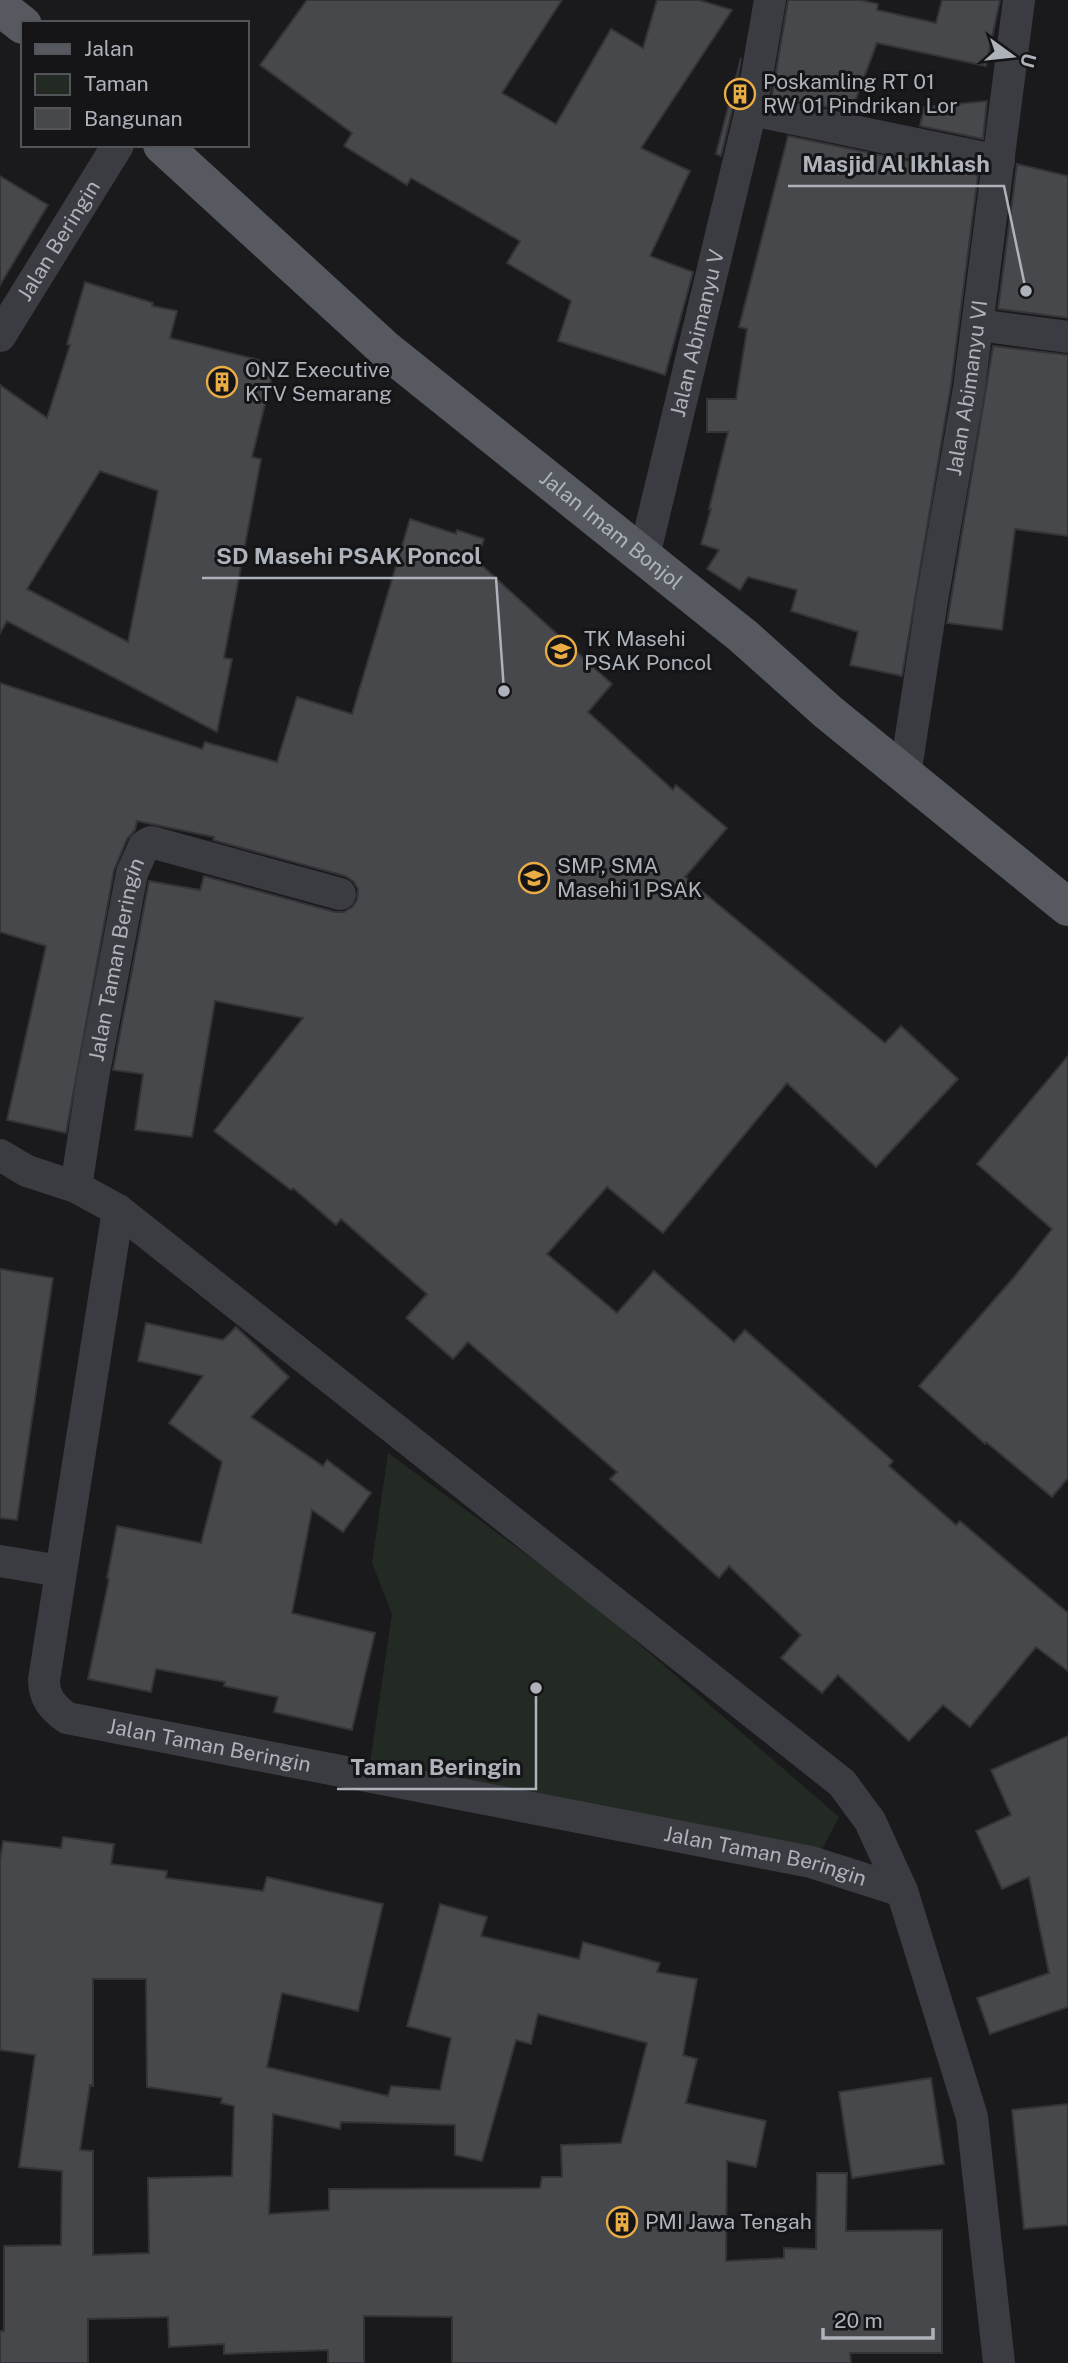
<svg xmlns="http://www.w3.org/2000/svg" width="1068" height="2363" viewBox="0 0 1068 2363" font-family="'Public Sans',sans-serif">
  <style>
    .green { fill: #222a23 }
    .building { fill: #47484c; stroke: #343438; stroke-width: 2; fill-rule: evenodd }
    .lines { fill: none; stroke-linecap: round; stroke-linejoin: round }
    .street { stroke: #3b3c41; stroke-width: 32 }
    .primary { stroke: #575960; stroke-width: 38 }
    .labels { text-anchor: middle; stroke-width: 6; stroke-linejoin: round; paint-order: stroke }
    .poi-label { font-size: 21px; fill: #adb2bb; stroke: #151517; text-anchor: start }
    .street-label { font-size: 21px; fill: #adb2bb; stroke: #151517 }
    .leader { fill: none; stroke: #adb2bb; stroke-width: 2.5 }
    .callout-dot { fill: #adb2bb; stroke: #151517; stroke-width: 2.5 }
    .callout-label { font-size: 23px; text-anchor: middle; font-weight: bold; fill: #adb2bb; stroke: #151517; stroke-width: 6; stroke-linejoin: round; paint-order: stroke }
  </style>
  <rect width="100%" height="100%" fill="#1a1a1c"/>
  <!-- green -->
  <path class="green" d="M388,1453l198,145 253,219 -20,38 -449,-92 22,-149 -20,-51z"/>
  <!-- building -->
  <g class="building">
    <path d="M307,0h255l-60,93 54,31 55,-95 32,19 14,-48h42l33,10 -91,138 49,23 -40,85 43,16 -28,103 -107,-34 13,-40 -64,-38 13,-22 -109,-63 -4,7 -63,-39 8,-13 -92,-68z"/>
    <path d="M788,0h72l18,4 -1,6 59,13 6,-23h58l-14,66 -109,-23 -26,69 -79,-16z"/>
    <path d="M741,58l-8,48 -12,50 -5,-2z"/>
    <path d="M987,101l-4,38 -63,-13 4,-19z"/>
    <path d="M788,136l190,39 -27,210 -49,291 -52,-11 8,-33 -67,-21 6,-21 -49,-13 -8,13 -33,-21 12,-19 -18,-6 10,-35h-2l19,-77h-21v-33h29l11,-70 -8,-2z"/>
    <path d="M1017,164l51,12v142l-70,-9z"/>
    <path d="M0,176l48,29 -48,80z"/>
    <path d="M85,282l68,21 -1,3 25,5 -7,27 105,26 -23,93 9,2 -37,199 8,1 -15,73 -210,-111 -7,12v-248l47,33 23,-73 -3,-1zM100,471l58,20 -30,151 -101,-53z"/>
    <path d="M993,346l75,9v181l-53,-7 -13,101 -55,-7z"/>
    <path d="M410,519l46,15 1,-4 27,9 -7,22 135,123 -24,28 85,78 3,-5 51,43 -42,49 200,166 16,-17 57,53 -82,88 -89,-84 -124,150 -56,-46 -60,67 70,59 37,-42 80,71 11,-12 148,131 -4,5 67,59 4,-4 108,92v58l-32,-24 -66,80 -27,-22 -34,36 -71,-66 -16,18 -41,-35 20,-23 -72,-69 -10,12 -109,-99 7,-7 -149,-130 -15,17 -47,-41 21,-24 -86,-75 -5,6 -43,-37 -2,2 -77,-59 89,-113 -88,-17 -23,136 -57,-7 8,-56 -30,-4 36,-189 51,9 4,-14 131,36h9l8,-5 5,-7 1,-11 -5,-8 -8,-5 -132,-36 1,-3 -77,-16 -2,9 -8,9 -13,31 -48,263 -59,-13 39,-174 -46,-14v-249l202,66 3,-7 72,20 20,-65 55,17z"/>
    <path d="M1068,1056v422l-16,19 -66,-55 -1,2 -66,-58 96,-110 37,-47 -75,-65z"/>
    <path d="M0,1269l53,9 -36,242 -17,-2z"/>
    <path d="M146,1323l77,17 13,-13 53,50 -38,40 72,49 4,-6 44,33 -28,39 -31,-22 -20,103 83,20 -23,97 -78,-18 4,-15 -54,-11 1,-4 -69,-13 -5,23 -63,-13 21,-100 -2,-1 10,-52 84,17 21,-81 -53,-39 34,-47 -65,-15z"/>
    <path d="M1068,1736v271l-78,27 -13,-36 72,-25 -20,-96 -27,12 -26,-58 35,-16 -20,-45z"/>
    <path d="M63,1837l51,7 -3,20 56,7 -1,7 97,13 4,-14 116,27 -25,107 -76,-18 -15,74 121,29 3,-10 49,4 11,-52 -44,-12 33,-122 47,13 -6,19 98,23 4,-17 77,21 -3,9 40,7 -14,76 14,4 -11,44 80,18 -10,46 -29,-6 -1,100 58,-3v-10l32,1 1,-76h30l-1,58 96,-1v123h-92l1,10h-399v-46l-88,-1v47h-36v-13l-104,4v-10l-55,3 -1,-30 -80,2v44h-88v-32h4v-85l57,-1 1,-74 -43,-4 16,-112 -35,-5v-189l3,-20 58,7zM93,1979h53l1,108 75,11 -1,5 13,3 -2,70 -84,2 1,75 -56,2v-104l-13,-1 10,-65 3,1zM538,2014l109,29 -26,100 -60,2 1,32h-20l-2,11 -211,1v21l-60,4 4,-100 67,15 1,-7 114,3v30l27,6 34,-121 15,4z"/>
    <path d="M931,2078l13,86 -92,14 -13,-86z"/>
    <path d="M1068,2104v121l-44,4 -12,-119z"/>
  </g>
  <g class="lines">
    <!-- street -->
    <g class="street">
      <path d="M751,110l248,51"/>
      <path d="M978,325l90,12"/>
      <path id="s1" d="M0,336l118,-191"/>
      <path id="s2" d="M644,556l107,-446 19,-110"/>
      <path id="s3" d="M905,775l27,-175 37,-212 50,-388"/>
      <path d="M0,1155l27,16 49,16 42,23 724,573 28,38 32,70 70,226 27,246"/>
      <path id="s4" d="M76,1187l17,-110 39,-204 12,-27 7,-4 189,52"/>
      <path id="s5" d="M118,1210l-74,470c0,18 9,28 23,38l744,144 91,29"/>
      <path d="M0,1561l60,10"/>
    </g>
    <!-- primary -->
    <g class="primary">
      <path d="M0,7l23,18"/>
      <path id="s6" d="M162,145l223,204 358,287 85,76 240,195"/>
    </g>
  </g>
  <!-- icons -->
  <defs>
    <g id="building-ring" transform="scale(1.575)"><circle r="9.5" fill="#151517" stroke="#eaad44" stroke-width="1.5"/><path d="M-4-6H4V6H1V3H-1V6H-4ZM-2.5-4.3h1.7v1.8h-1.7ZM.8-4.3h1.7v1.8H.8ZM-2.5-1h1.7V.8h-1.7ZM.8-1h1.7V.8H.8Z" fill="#eaad44"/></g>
    <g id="school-ring" transform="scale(1.575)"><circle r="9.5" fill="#151517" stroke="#eaad44" stroke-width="1.5"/><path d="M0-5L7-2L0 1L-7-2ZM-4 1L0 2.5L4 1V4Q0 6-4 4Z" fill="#eaad44"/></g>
  </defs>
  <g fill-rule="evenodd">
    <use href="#building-ring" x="740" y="94"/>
    <use href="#building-ring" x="222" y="382"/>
    <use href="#school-ring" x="561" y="651"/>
    <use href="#school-ring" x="534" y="878"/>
    <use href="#building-ring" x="622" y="2222"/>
  </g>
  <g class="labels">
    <!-- poi labels -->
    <g class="poi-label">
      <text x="763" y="89">Poskamling RT 01<tspan x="763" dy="24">RW 01 Pindrikan Lor</tspan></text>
      <text x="245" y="377">ONZ Executive<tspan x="245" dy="24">KTV Semarang</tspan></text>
      <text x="584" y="646">TK Masehi<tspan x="584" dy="24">PSAK Poncol</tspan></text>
      <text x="557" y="873">SMP, SMA<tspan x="557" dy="24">Masehi 1 PSAK</tspan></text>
      <text x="645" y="2229">PMI Jawa Tengah</text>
    </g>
    <!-- street labels -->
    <g class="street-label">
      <text dy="7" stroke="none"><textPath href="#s1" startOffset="112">Jalan Beringin</textPath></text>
      <text dy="7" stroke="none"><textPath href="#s2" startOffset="229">Jalan Abimanyu V</textPath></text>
      <text dy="7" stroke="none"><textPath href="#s3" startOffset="392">Jalan Abimanyu VI</textPath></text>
      <text dy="7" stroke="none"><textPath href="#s6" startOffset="592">Jalan Imam Bonjol</textPath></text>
      <text dy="7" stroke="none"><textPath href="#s4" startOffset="231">Jalan Taman Beringin</textPath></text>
      <text dy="7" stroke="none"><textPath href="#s5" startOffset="667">Jalan Taman Beringin</textPath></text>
      <text dy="7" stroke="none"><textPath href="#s5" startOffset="1234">Jalan Taman Beringin</textPath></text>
    </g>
  </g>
  <!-- callouts -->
  <path class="leader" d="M1026 291L1004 186H788M504 691L496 578H202M536 1688L536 1789H337"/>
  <g class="callout-dot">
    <circle cx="1026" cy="291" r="7"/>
    <circle cx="504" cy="691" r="7"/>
    <circle cx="536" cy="1688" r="7"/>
  </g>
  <g class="callout-label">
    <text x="896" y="172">Masjid Al Ikhlash</text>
    <text x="349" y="564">SD Masehi PSAK Poncol</text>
    <text x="436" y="1775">Taman Beringin</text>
  </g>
  <!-- legend -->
  <rect x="21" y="21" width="228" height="126" fill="#151517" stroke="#525459" stroke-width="2"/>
  <rect x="35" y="44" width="35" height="10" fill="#575960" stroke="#525459" stroke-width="2"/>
  <text x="84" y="56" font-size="21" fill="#adb2bb">Jalan</text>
  <rect x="35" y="74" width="35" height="21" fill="#222a23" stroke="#525459" stroke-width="2"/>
  <text x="84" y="91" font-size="21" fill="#adb2bb">Taman</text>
  <rect x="35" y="108" width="35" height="21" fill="#47484c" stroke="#525459" stroke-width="2"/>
  <text x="84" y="126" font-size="21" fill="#adb2bb">Bangunan</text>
  <!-- north arrow -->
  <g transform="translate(1012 56) rotate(105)" stroke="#151517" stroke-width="5" paint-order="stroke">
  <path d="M0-5L12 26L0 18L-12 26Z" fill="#adb2bb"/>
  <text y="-10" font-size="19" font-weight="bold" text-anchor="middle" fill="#adb2bb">U</text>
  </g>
  <!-- scale -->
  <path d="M823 2328v10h110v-10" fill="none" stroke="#adb2bb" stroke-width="3.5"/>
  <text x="834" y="2328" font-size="21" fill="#adb2bb" stroke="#151517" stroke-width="5" paint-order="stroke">20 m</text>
</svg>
